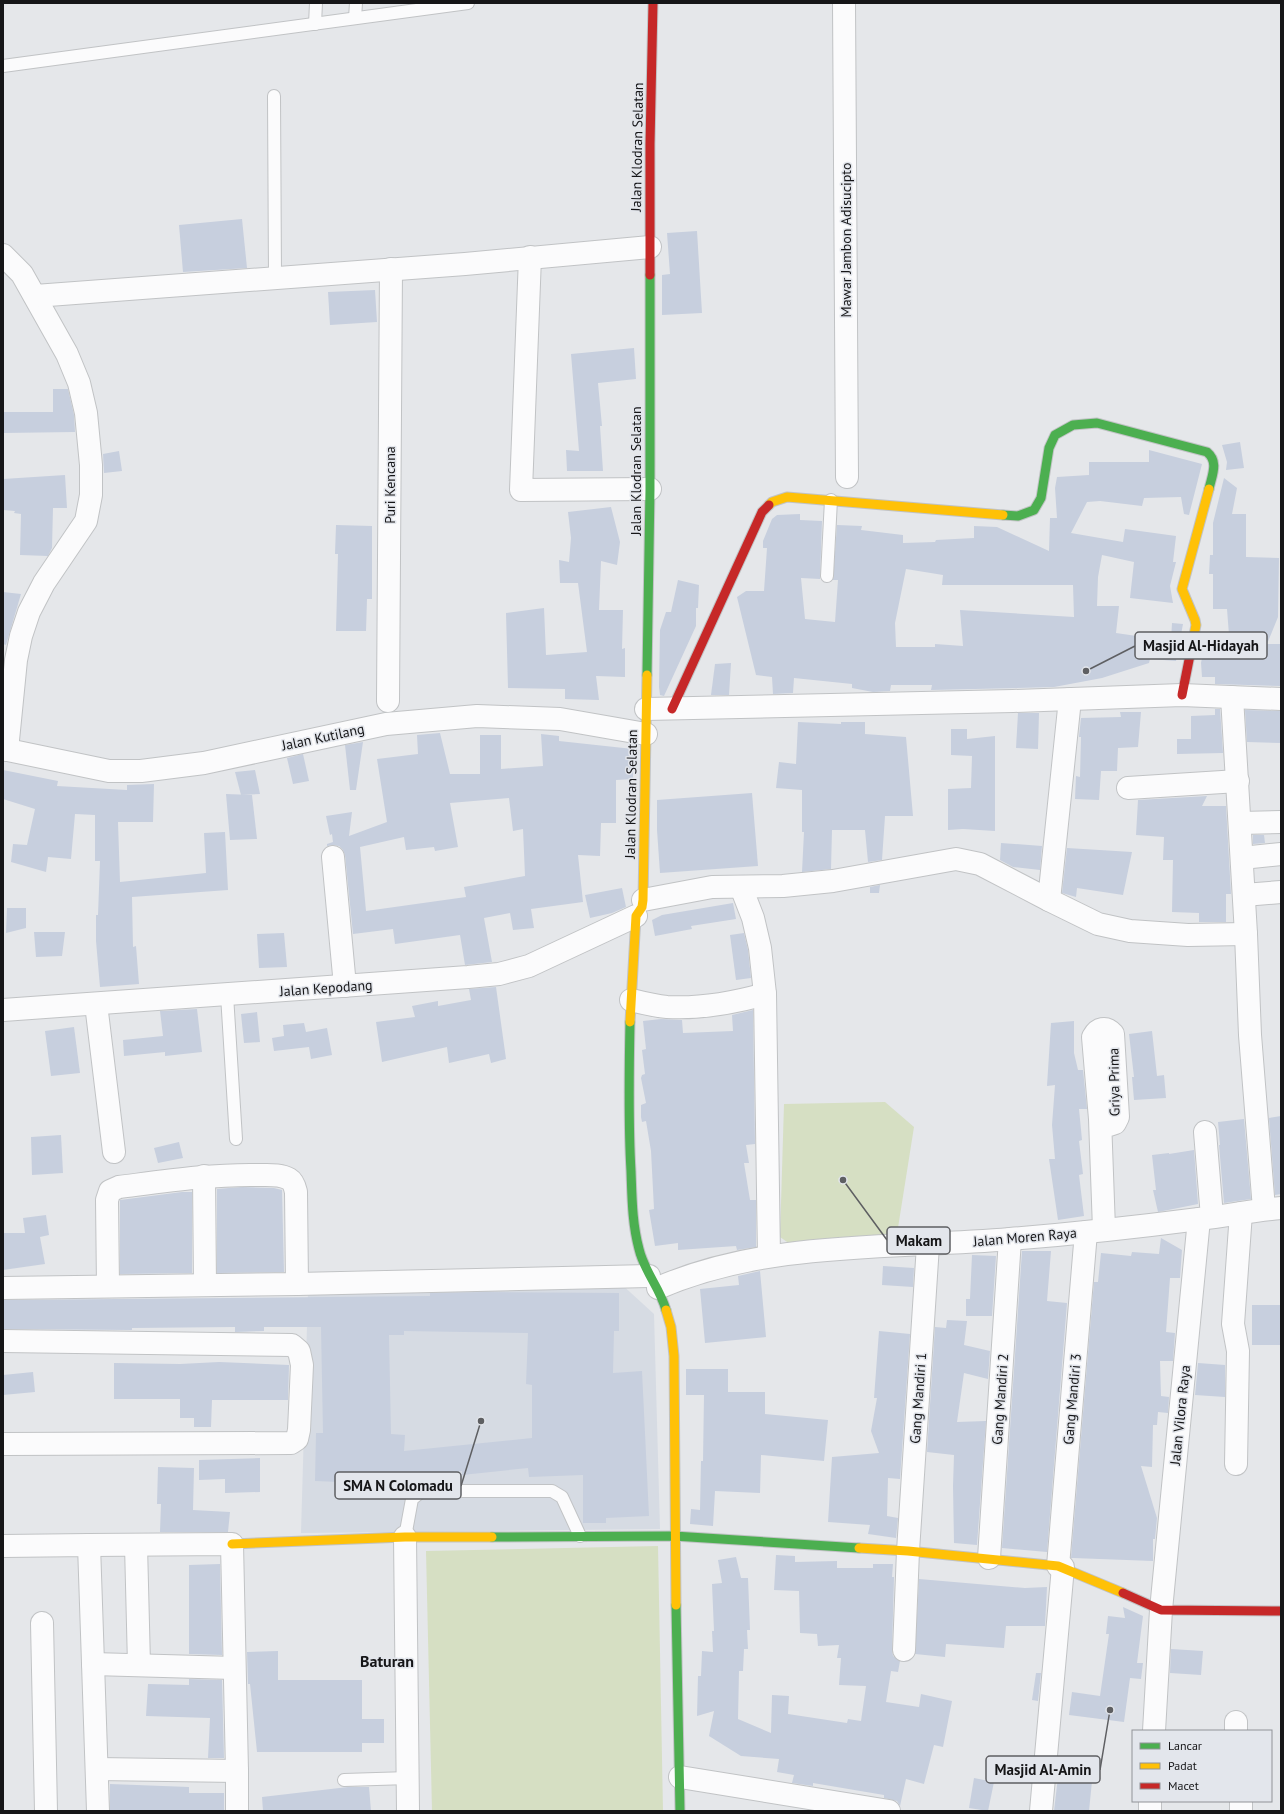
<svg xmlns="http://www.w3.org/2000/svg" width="1284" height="1814" viewBox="0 0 1284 1814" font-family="'PT Sans',sans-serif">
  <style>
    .built { fill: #d6dbe3 }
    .green { fill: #d6dfc3 }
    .building { fill: #c7cfde; fill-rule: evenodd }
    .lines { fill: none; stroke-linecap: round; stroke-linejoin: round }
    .lane-casing { stroke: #c1c3c5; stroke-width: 14 }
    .street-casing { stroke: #c1c3c5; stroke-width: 24 }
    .fast-casing { stroke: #c1c3c5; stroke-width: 11 }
    .slow-casing { stroke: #c1c3c5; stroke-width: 11 }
    .jam-casing { stroke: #c1c3c5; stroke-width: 11 }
    .lane { stroke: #fbfbfc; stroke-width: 12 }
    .street { stroke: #fbfbfc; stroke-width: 22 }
    .fast { stroke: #4caf50; stroke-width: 9 }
    .slow { stroke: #ffc107; stroke-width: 9 }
    .jam { stroke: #c62828; stroke-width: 9 }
    .labels { text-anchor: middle; stroke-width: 3; stroke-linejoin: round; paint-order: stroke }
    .street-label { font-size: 14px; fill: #161618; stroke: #e3e6ec }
    .quarter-label { font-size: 16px; font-weight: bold; fill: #161618; stroke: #e3e6ec }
    .leader { fill: none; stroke: #5e5f62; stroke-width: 1.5 }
    .callout-dot { fill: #5e5f62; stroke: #e3e6ec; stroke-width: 1.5 }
    .callout { fill: #e3e6ec; stroke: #5e5f62; stroke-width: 1.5 }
    .callout-label { font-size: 15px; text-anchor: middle; font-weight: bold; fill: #161618 }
  </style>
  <rect width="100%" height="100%" fill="#e5e7ea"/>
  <!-- built -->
  <path class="built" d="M619,1282l35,32 6,215 -359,4 7,-242z"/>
  <!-- green -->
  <g class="green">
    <path d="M885,1102l29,25 -17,107 -107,10 -10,-7 4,-133z"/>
    <path d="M658,1546l5,265h-231l-6,-260z"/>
  </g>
  <!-- building -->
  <g class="building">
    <path d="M242,219l5,49 -64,4 -4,-47z"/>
    <path d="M697,231l5,82 -40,2v-40l8,-1 -3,-41z"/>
    <path d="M375,290l2,32 -47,3 -2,-33z"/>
    <path d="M634,348l2,31 -38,4 4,43h-2l3,45h-36l-1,-21 13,1 -8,-97z"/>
    <path d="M53,389h15l6,26 1,17 -72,1v-21h50z"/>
    <path d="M1240,442l4,26 -18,2 1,-8 -5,-17z"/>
    <path d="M1149,450l53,14 -13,51 -5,-1 -3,-17 -37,1 -2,8 -42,-5 -13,1 -16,31 52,9 2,-13 51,7 -3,26h3l-6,24 3,17 -43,-5 4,-36 -32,-7 -4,22 -1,29h22l-3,27 55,8 1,-18 11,1 -7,37 -26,-2 -1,4 -47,15 -48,9 -123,3 1,-5h-41l-1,6 -17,1 -21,-4v-4l-58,-6 -1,15 -20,1 -1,-17 -16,-2 -19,-78 9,-6h18l3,-43h-4v-7l9,-22 5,-4 23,-1v6l22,1 -2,58 -19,-1 4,41 30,3 3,-42h-5l4,-55 25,1 -1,4 42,5v8l32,-1 1,-2 38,-2v-12l23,1 52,24 1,-33h7l-2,-30 2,-11 32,-2v-13h60zM906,569l37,6 -1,10h131l1,32 -114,-7 3,36 -28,-2v3h-39l-1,-24z"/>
    <path d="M119,451l3,20 -18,2 -1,-19z"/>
    <path d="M65,475l2,33h-14l-1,40 -4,8 -28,-1 1,-41 -7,-1 1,-2 -12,-1v-31z"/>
    <path d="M1224,478l13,10 -5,26h14v43l33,1 -1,59 -11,27h14v42l-66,-2v-7h-13l-1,-14 3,-15h26l-3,-39h-14v-35h-4l1,-19h3v-32z"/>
    <path d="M611,507l9,35 -3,23 -16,-4 -2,49h24l-1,39 3,-1v29l-29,-1 3,24 -34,-1v-10l-57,-1 -2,-75 38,-5 2,47 41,-3 -9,-69h-18l-1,-23 10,2 2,-24 -3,-26z"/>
    <path d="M336,525l36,1v73h-5l-1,32h-30l2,-77h-3z"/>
    <path d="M678,580l21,5 -1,23h-2v18l-32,70 -4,-1 -1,-8 1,-57 6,-18h5z"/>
    <path d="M3,592l18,2 -15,51 -3,-1z"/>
    <path d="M731,663l-2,32h-18l4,-31z"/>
    <path d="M1215,709h5l3,44 -46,1v-15h14v-23l24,-1z"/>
    <path d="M1245,710l36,1v32l-34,-1z"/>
    <path d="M1120,712h21l-3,35 -20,1 -1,23h-16l-2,29 -24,-1 1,-23 4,1 1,-40h-2l2,-19 40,-1z"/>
    <path d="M1018,713h21l-1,36 -22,-1z"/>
    <path d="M798,722l43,2v-2h24v12l41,3 7,79h-28l-3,44 -14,2 -3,-32h-33l-1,39 -29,3 2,-40h-2v-42l-26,-2 3,-26 17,2z"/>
    <path d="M951,729h16v10l28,-3v95l-32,-2 -15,1v-41l23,-1 1,-32 -21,-1z"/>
    <path d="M440,733l10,41h30v-39h21v34l42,-3 -2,-32 18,2v5l74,8v30l-17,1v43h-15l-1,33 -22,-1 5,47 -52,7 3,19 -21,2 -3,-17 -26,5 8,44 -27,3 -5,-30 -65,9 -2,-15 -40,5 -8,-79 -2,-5 -4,-4 -7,-1 -5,1v-2l6,-2 -1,-8 -2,1 -4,-19 26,-4 -3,24 38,-14 -10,-63 41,-5 -1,-19zM509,798l4,33 10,-2 2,47 -61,11 2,10 -100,14 -6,-64 44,-10 2,13 28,-3 1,4 23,-4 -8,-44z"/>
    <path d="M363,742l-7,48h-6l-5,-45z"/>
    <path d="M303,754l6,27 -16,3 -6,-26z"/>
    <path d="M3,770l55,11 -1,5 70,4v-5l27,-1 -1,38h-35l2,60 86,-9 -2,-40 21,-1 3,58 -96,7 1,50 3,-1 3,38 -39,3 -4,-46v-26h2l2,-54h-5v-46l-20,-1 -4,45 -23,-2 -2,15 -35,-10 2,-18 14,1 8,-36 -32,-10z"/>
    <path d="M255,770l5,24 -19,1 -6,-23z"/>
    <path d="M752,793l6,73 -98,7 -3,-43v-30z"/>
    <path d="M226,794l26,1 5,44 -27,1z"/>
    <path d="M1207,796l-5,10h24l5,88h-5v28h-27v-9l-27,-1 1,-52h-10l1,-23 -28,-2 2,-35z"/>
    <path d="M1253,835h11l1,8 -12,1z"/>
    <path d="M1001,843l41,3 -2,24 -27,-3 -13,-7z"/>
    <path d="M1067,848l65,4 -9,43 -46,-7 -1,9 -14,-4z"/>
    <path d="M880,885l-1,8h-9v-6z"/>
    <path d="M622,888l4,19 -14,6 -22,5 -5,-23z"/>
    <path d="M733,903l3,16 -45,7 1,3 -37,7 -3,-16 10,-5z"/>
    <path d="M7,908h19v20l-20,5z"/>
    <path d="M34,932h31l-3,24 -26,1z"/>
    <path d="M284,933l3,34 -28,1 -2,-34z"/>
    <path d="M744,933l4,17 3,28 -15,2 -6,-45z"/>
    <path d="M496,987l10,72 -15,4 -2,-9 -40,9 -2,-16 -65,15 -6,-40 39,-5 -3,-11 26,-5v5l33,-6 -2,-11z"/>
    <path d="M197,1009l5,43 -37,4v-4l-41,4 -1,-16 40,-4 -3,-25z"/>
    <path d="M753,1010l2,134 -9,1 3,18h-5l6,37h6v47l-19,3 -1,-4 -58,4v-7l-23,3 -6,-36 5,-1 -3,-58 -5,-30 -4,1 -1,-5v-12l5,-2 -5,-25 1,-3 3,-1 -3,-24 4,-1 -3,-28 18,-2 21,1 1,13 50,-2 -1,-16z"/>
    <path d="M257,1012l3,30 -16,1 -3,-29z"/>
    <path d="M1074,1021v32l4,17h5l4,39h-8l3,31 -3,1 4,33 -4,1 5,41 -26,4 -9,-61h6l-3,-34 3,-40 -8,1 4,-63z"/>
    <path d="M304,1023l2,9 21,-4 5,27 -21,4 -2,-12 -35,4 -2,-13 12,-2 -1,-11z"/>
    <path d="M74,1027l6,46 -29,3 -6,-45z"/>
    <path d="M1152,1031l5,45 7,-1 2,23 -32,2 -2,-23h2l-5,-43z"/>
    <path d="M1281,1116v78l-6,1 -6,-77z"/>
    <path d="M1244,1119l7,80 -27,4 -5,-58h1l-2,-23z"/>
    <path d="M61,1135l2,38 -31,2 -1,-38z"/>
    <path d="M179,1142l4,16 -25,5 -4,-15z"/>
    <path d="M1194,1150l4,54 -40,8 -5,-22h3l-4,-35 17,-2v1z"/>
    <path d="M242,1187l32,1 8,2 2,82 -67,1v-84z"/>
    <path d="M182,1192h10v81l-72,1v-74z"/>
    <path d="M46,1215l3,20 -9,2 5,27 -42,6v-37h22l-2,-15z"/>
    <path d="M1161,1238l21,12 -2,28h-10l-4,54 9,1 -2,28h-13l1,35 8,1 -1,16 -10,-1 -1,13h-4l-1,42 -11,-1 16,52 -2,21h-2v22l-80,-3h-2l23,-276h4l3,-29 30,3 1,-4 27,2z"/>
    <path d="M1022,1251h29l-4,50 20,2 -20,249 -45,-4z"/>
    <path d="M972,1255l24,1 -4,60h-26v-17h4z"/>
    <path d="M883,1266l31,2 -1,19 -31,-2z"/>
    <path d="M760,1271l6,66 -61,6 -5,-54 39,-4 -1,-9z"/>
    <path d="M485,1292l134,1v38h-5l-1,42 29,-2 7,145 -43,2v5h-23v-48l-54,2 -1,-9 -66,7v-4l-34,4 -88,-2v9l-25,-1 1,-48h7l-2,-106h-57v4l-29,1v-5l-103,1v2l-129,-1v-29l427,-4v-3zM404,1331l124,2 -2,51 6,1v53l-128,13 1,-16 -14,-1 -2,-99h15z"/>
    <rect x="1252" y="1305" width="29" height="40"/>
    <path d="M947,1320l20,1 -3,24 26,6 -2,28 -24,-6 -7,49 29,-1 -9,124 -23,-2 -1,-57 1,-31 -27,-3 8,-125 11,1z"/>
    <path d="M879,1331l31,3 -10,145 -12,-1 -1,38 11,2 -2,20 -28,-4 2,-9 -42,-3 4,-65 47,-4 -8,-22 6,-33h-3z"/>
    <path d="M219,1362l70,3 -1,35h-76l-1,27h-17v-9h-14v-19h-66v-36l66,1z"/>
    <path d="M1198,1363l27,2v32l-30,-2z"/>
    <path d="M686,1369h42v23h37v22l63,6 -4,41 -63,-6 -1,38 -45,-2 -2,35 -23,-2 1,-15 9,1 1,-49h2l1,-66h-18z"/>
    <path d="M33,1372l2,20 -32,3v-20z"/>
    <path d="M260,1458v34l-35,1v-14l-26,1v-20z"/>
    <path d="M158,1467l36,1 -1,42 37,2 -2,20h-68l1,-28h-4z"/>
    <path d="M776,1555l19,1v6l42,-1v7h36v-4h20l-1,13h2l-2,73 1,6 7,5 -2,11 -7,-1 -5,31 33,5 2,-13 31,7 -9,46 -9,-2 -10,39 -18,-5 -6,27 -3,-5 -13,-3v-3l-71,-12v3l-21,-3 2,-8 -17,-3 2,-13 -38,-3 -32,-20 5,-25 -17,5 1,-40h3l1,-25 11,1 -1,-21h2l-2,-47 10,-1 -4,-23 18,-3 5,21h7l2,52h-3l1,19h-4l-1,22h-4l-1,48 33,14 1,-38 17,1 -1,18 59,9 1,-4 13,2 5,-35 -27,-1 2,-27h-4l2,-13 -21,1 -1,-12 -17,-1 -1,-42 -25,-1z"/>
    <path d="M220,1564l2,91 -33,-1v-89z"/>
    <path d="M919,1579l106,9 22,-1 -2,39h-39l-2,22 -58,-4 -1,13 -30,-3z"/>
    <path d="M1123,1607l20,9 -6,47h6l-2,16 -11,-1 -6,44 -55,-7 3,-23 28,4 9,-62h-3l2,-18 17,2z"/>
    <path d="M1171,1649l32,2 -2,24 -31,-2z"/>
    <path d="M278,1651v29h84v39h22v24h-22v9h-105l-7,-68h-2l-1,-32z"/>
    <path d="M1036,1673h5l-3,28 -6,-1z"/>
    <path d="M189,1679l33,1 2,78h-16l2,-40 -64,-2 2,-32 41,1z"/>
    <path d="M1058,1777l34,4 -3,30h-35z"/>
    <path d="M974,1778l20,4 -6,29 -19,-3z"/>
    <path d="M110,1784l79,3v6h35v18h-114z"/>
    <path d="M348,1787h21l2,24h-108l-1,-14z"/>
  </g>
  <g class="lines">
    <!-- lane casing -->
    <g class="lane-casing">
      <g id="lane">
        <path d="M355,18l1,-15"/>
        <path d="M315,24l1,-21"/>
        <path d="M3,66l465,-63"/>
        <path d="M274,96l1,181"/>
        <path d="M827,576l4,-76"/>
        <path d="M227,995l9,144"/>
        <path d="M405,1537l7,-38 10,-8h130l10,6 18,39"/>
        <path d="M344,1780l65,-2"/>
      </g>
    </g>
    <!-- street casing -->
    <g class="street-casing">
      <g id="street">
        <path d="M844,3l3,474"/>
        <path d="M3,255l19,19 45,80 12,29 7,30 5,52v30l-5,26 -42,62 -15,29 -8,24 -5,24 -9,90"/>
        <path d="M530,257l-9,233 129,-1"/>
        <path d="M35,296l430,-32 185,-17"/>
        <path d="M1232,697l14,237 4,101 14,174"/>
        <path d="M388,701l3,-432"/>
        <path d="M646,709l367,-8 169,-6 99,4"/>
        <path d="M3,749l106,22h32l63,-8 182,-39 91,-8 83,3 86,15"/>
        <path d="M1128,788l110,-7"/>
        <path d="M1240,823l41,-1"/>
        <path d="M333,857l12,129"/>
        <path d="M1242,858l39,-4"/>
        <path d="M741,887l12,31 7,30 5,46 4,262"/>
        <path d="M1244,895l37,-3"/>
        <path d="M643,900l69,-13 71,-1 50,-5 123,-22 24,5 69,36 49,24 32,7 58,4 58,-1"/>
        <path d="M1049,900l21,-201"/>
        <path d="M631,1000c12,3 24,6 36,7 35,2 66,-4 98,-13"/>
        <path d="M96,1004l18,148"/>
        <path d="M3,1010l465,-33 31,-3 30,-8 107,-50"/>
        <path d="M1100,1119l3,4 6,2 6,-2 3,-6 -5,-83c-7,-8 -15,-6 -20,3l7,82 4,110"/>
        <path d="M1205,1132l7,85"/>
        <path d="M204,1176l1,109"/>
        <path d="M297,1284l352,-8"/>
        <path d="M3,1288l294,-4 -1,-92c-1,-4 -2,-10 -7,-13 -8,-5 -20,-4 -30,-4 -47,-1 -93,6 -140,12l-9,4 -3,9 1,86"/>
        <path d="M658,1288c110,-48 235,-39 352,-49 63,-5 127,-12 189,-20 28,-3 55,-9 82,-11"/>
        <path d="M3,1341l289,4 7,6 3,14 -3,65 -2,9 -6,4 -288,1"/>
        <path d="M1236,1464l2,-113 -5,-27 8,-111"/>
        <path d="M405,1537l3,274"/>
        <path d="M89,1545l143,-1 5,227v40"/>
        <path d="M136,1545l3,120"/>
        <path d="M3,1546l86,-1 9,266"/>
        <path d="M989,1558l21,-319"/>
        <path d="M1058,1566l28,-334"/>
        <path d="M42,1623l4,188"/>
        <path d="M904,1650l4,-99 20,-306"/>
        <path d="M93,1664l141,4"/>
        <path d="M1236,1722v9"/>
        <path d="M1154,1731l7,-121 38,-391"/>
        <path d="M97,1769l140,2"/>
        <path d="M680,1777l209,34"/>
        <path d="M1241,1801v10"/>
        <path d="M1041,1811l22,-244"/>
        <path d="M1150,1811v-10"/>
      </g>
    </g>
    <!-- fast casing -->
    <g class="fast-casing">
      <g id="fast">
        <path d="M1003,515l15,1 16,-6 7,-12 8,-50 6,-13 18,-10 24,-2 110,29c12,10 5,23 2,37"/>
        <path d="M647,675l3,-186v-214"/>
        <path d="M630,1022c-1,50 -2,99 1,149 1,26 1,52 8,78 5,22 21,39 27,61"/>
        <path d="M492,1537l182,-1 185,12"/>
        <path d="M676,1605l4,206"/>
      </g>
    </g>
    <!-- slow casing -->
    <g class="slow-casing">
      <g id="slow">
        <path d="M769,505l3,-3 15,-5 216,18"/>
        <path d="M1192,645l4,-20 -1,-5 -13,-31 27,-100"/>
        <path d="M630,1022l6,-106 6,-9 1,-7 4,-225"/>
        <path d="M666,1310l5,17 3,29 2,249"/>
        <path d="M232,1544l173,-7h87"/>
        <path d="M859,1548l49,3 150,15 65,27"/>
      </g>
    </g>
    <!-- jam casing -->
    <g class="jam-casing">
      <g id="jam">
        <path d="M650,275v-131l3,-141"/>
        <path d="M1182,695l10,-50"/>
        <path d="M672,709l90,-197 7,-7"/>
        <path d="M1123,1593l38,17 120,1"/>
      </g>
    </g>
    <!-- lane -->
    <use href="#lane" class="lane"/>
    <!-- street -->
    <use href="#street" class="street"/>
    <!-- fast -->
    <use href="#fast" class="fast"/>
    <!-- slow -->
    <use href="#slow" class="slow"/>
    <!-- jam -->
    <use href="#jam" class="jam"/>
  </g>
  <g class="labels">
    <!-- street labels -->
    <g class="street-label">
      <text transform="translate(637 147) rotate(-89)" y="5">Jalan Klodran Selatan</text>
      <text transform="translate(846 240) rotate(-90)" y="5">Mawar Jambon Adisucipto</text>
      <text transform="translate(636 471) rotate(-90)" y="5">Jalan Klodran Selatan</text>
      <text transform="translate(390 485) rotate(-90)" y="5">Puri Kencana</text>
      <text transform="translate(323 737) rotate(-12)" y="5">Jalan Kutilang</text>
      <text transform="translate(631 794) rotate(-89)" y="5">Jalan Klodran Selatan</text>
      <text transform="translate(326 988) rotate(-4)" y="5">Jalan Kepodang</text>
      <text transform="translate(1114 1082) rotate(-91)" y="5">Griya Prima</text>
      <text transform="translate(1025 1237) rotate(-5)" y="5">Jalan Moren Raya</text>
      <text transform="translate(918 1398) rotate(-86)" y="5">Gang Mandiri 1</text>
      <text transform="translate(1000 1399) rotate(-86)" y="5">Gang Mandiri 2</text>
      <text transform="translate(1072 1399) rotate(-85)" y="5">Gang Mandiri 3</text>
      <text transform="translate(1180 1415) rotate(-84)" y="5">Jalan Vilora Raya</text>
    </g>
    <!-- quarter labels -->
    <g class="quarter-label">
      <text x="387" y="1667">Baturan</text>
    </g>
  </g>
  <!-- callouts -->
  <path class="leader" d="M1086 671L1135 646M843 1180L887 1240M481 1421L461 1486M1110 1710L1100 1770"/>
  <g class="callout-dot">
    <circle cx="1086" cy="671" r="4"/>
    <circle cx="843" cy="1180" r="4"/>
    <circle cx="481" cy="1421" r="4"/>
    <circle cx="1110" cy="1710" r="4"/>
  </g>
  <g class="callout">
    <rect x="1135" y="632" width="132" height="27" rx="4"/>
    <rect x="887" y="1227" width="63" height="27" rx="4"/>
    <rect x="335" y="1472" width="126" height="27" rx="4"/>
    <rect x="986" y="1756" width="114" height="27" rx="4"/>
  </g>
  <g class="callout-label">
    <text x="1201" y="651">Masjid Al-Hidayah</text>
    <text x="919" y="1246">Makam</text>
    <text x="398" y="1491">SMA N Colomadu</text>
    <text x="1043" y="1775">Masjid Al-Amin</text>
  </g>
  <!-- border -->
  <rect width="1284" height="1814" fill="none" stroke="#161618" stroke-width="8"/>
  <!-- legend -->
  <rect x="1132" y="1730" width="140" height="72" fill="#e3e6ec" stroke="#919397"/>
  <rect x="1140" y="1743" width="20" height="6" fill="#4caf50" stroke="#919397"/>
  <text x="1168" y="1750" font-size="12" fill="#161618">Lancar</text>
  <rect x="1140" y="1763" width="20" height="6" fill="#ffc107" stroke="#919397"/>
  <text x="1168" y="1770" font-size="12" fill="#161618">Padat</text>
  <rect x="1140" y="1783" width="20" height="6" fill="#c62828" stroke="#919397"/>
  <text x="1168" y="1790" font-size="12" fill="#161618">Macet</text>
</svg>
